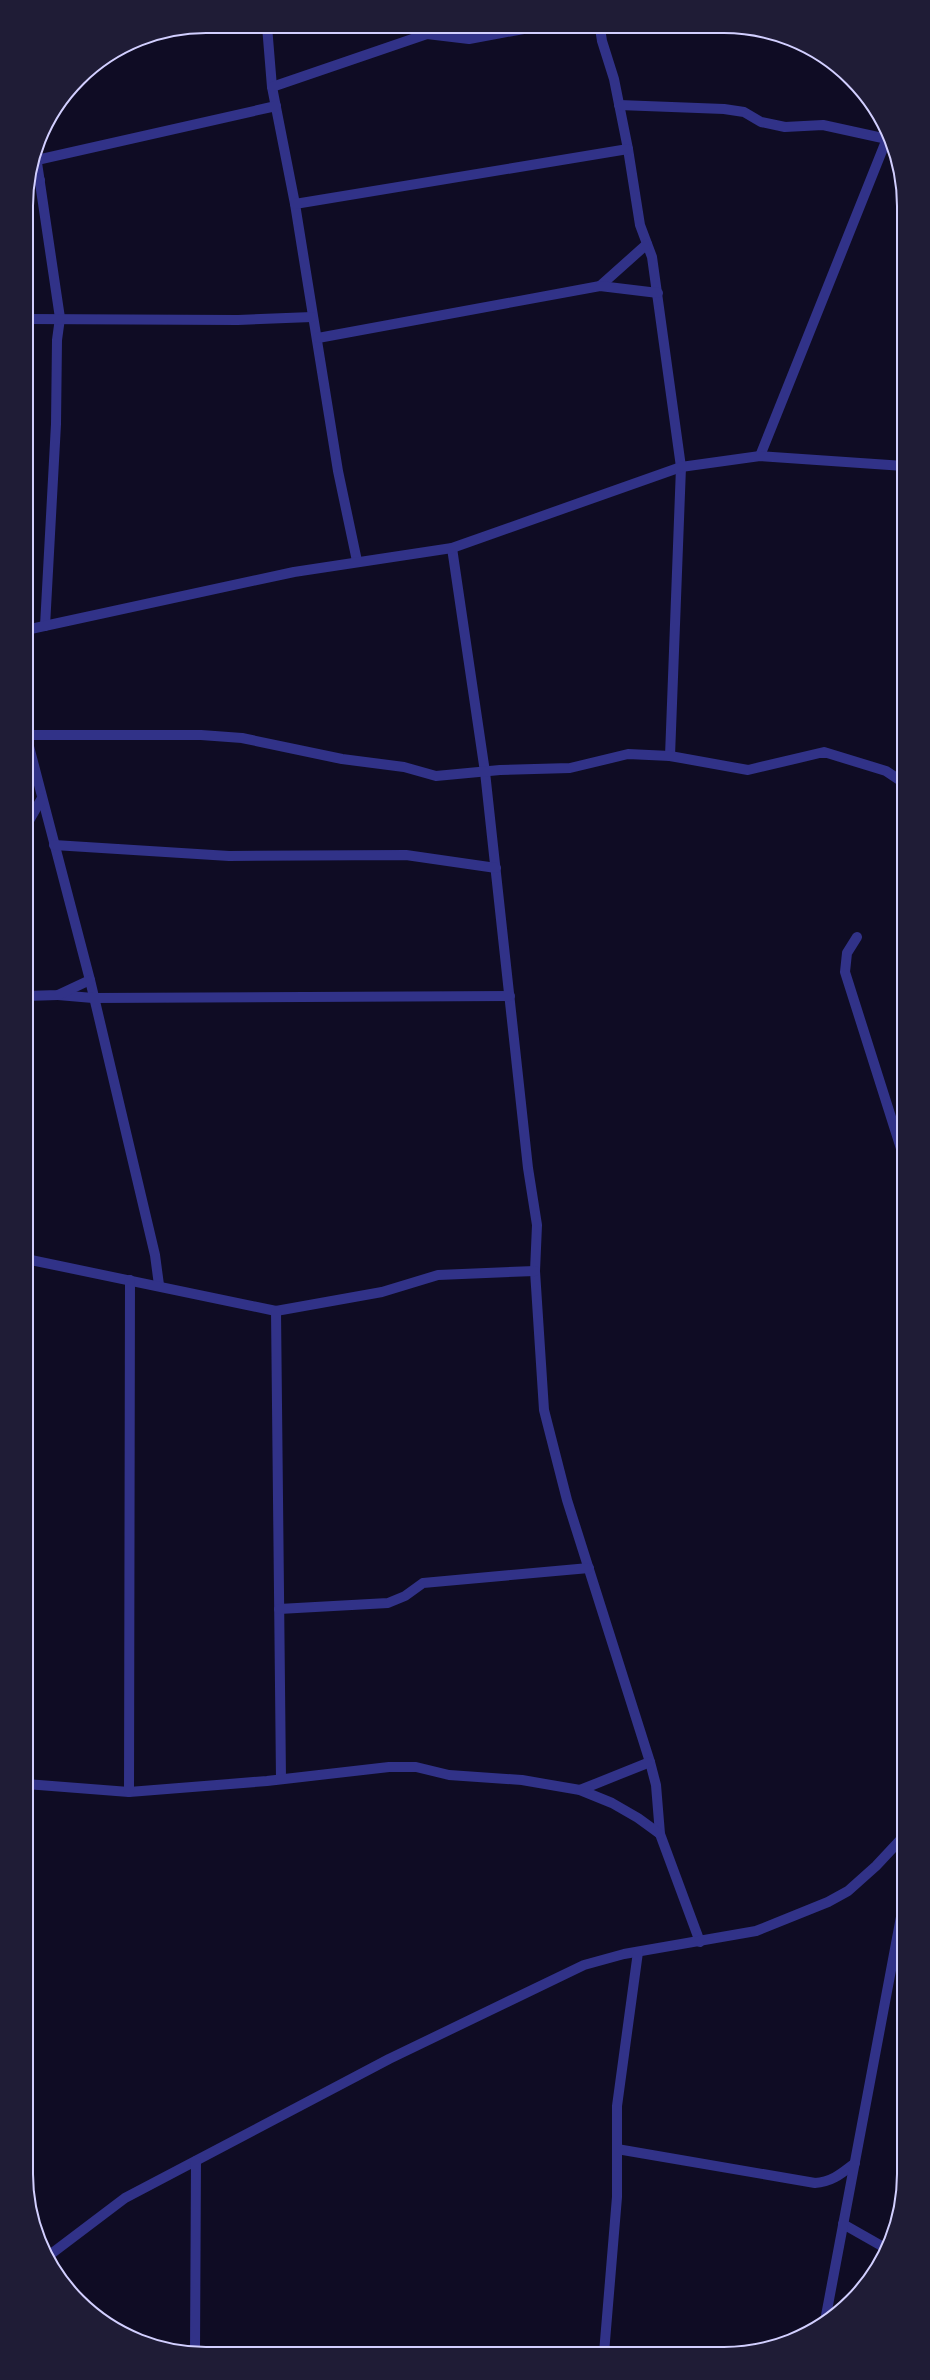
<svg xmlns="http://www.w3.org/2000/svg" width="930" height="2380" viewBox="0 0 930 2380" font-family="'Noto Sans',sans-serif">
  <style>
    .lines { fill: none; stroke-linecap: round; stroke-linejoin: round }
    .minor { stroke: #313288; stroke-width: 10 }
    .rim { fill: none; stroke: #d2cfff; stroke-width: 2 }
  </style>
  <rect width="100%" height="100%" fill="#0f0c24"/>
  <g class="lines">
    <!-- minor -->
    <g class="minor">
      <path d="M267,26l5,61 23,117 43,267 19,90"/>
      <path d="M600,28l2,13 12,38 14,70 12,76 12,32 29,210 -11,289"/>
      <path d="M272,87l155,-53 42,5 60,-11"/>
      <path d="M619,105l105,4 20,3 17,10 24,5 38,-2 64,14"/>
      <path d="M36,156l24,162 -3,22 -1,84 -11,202"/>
      <path d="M37,160l239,-54"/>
      <path d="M30,181l10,-1"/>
      <path d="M295,204l333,-55"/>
      <path d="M600,286l47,-42"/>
      <path d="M26,319l212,1 74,-3"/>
      <path d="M318,338l282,-52 58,7"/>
      <path d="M760,456l128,-320"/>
      <path d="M452,548l33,224 43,396 9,57 -2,46 9,139 23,90 83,262 6,23 4,49 40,108"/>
      <path d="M26,630l268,-58 158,-24 229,-81 79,-11 144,10"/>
      <path d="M26,735h175l41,3 100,21 62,8 32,9 64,-6 70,-2 58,-14 42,2 78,14 76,-18 62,19 18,12"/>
      <path d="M26,735l64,245 65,275 4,30"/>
      <path d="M26,826l16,-28"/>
      <path d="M54,845l175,11 177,-1 90,13"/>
      <path d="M857,937l-10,16 -2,19 59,186"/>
      <path d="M58,995l35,3 417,-2"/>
      <path d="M26,996l32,-1 32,-15"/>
      <path d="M26,1259l250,52 106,-19 56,-17 97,-4"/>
      <path d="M276,1311l5,468"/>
      <path d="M279,1609l109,-6 17,-7 18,-13 166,-15"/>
      <path d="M26,1784l103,8 138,-11 122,-14h27l33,8 73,5 58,10 32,13 26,15 22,16"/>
      <path d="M580,1790l70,-28"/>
      <path d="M129,1792l1,-512"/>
      <path d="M617,2149l198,34c17,-1 27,-10 40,-20"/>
      <path d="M843,2224l44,25"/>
      <path d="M47,2257l78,-59 264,-139 195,-94 40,-11 132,-23 72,-29 20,-11 28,-25 28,-30"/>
      <path d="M825,2321l79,-420"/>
      <path d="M195,2351l1,-190"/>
      <path d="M604,2353l13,-156v-91l21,-154"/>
    </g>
  </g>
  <!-- crop -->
  <path d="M0 0H930V2380H0ZM206 33H724A173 173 0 0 1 897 206V2174A173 173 0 0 1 724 2347H206A173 173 0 0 1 33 2174V206A173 173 0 0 1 206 33Z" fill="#1f1c36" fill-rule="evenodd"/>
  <path class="rim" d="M206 33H724A173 173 0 0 1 897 206V2174A173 173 0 0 1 724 2347H206A173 173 0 0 1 33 2174V206A173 173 0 0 1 206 33Z"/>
</svg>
